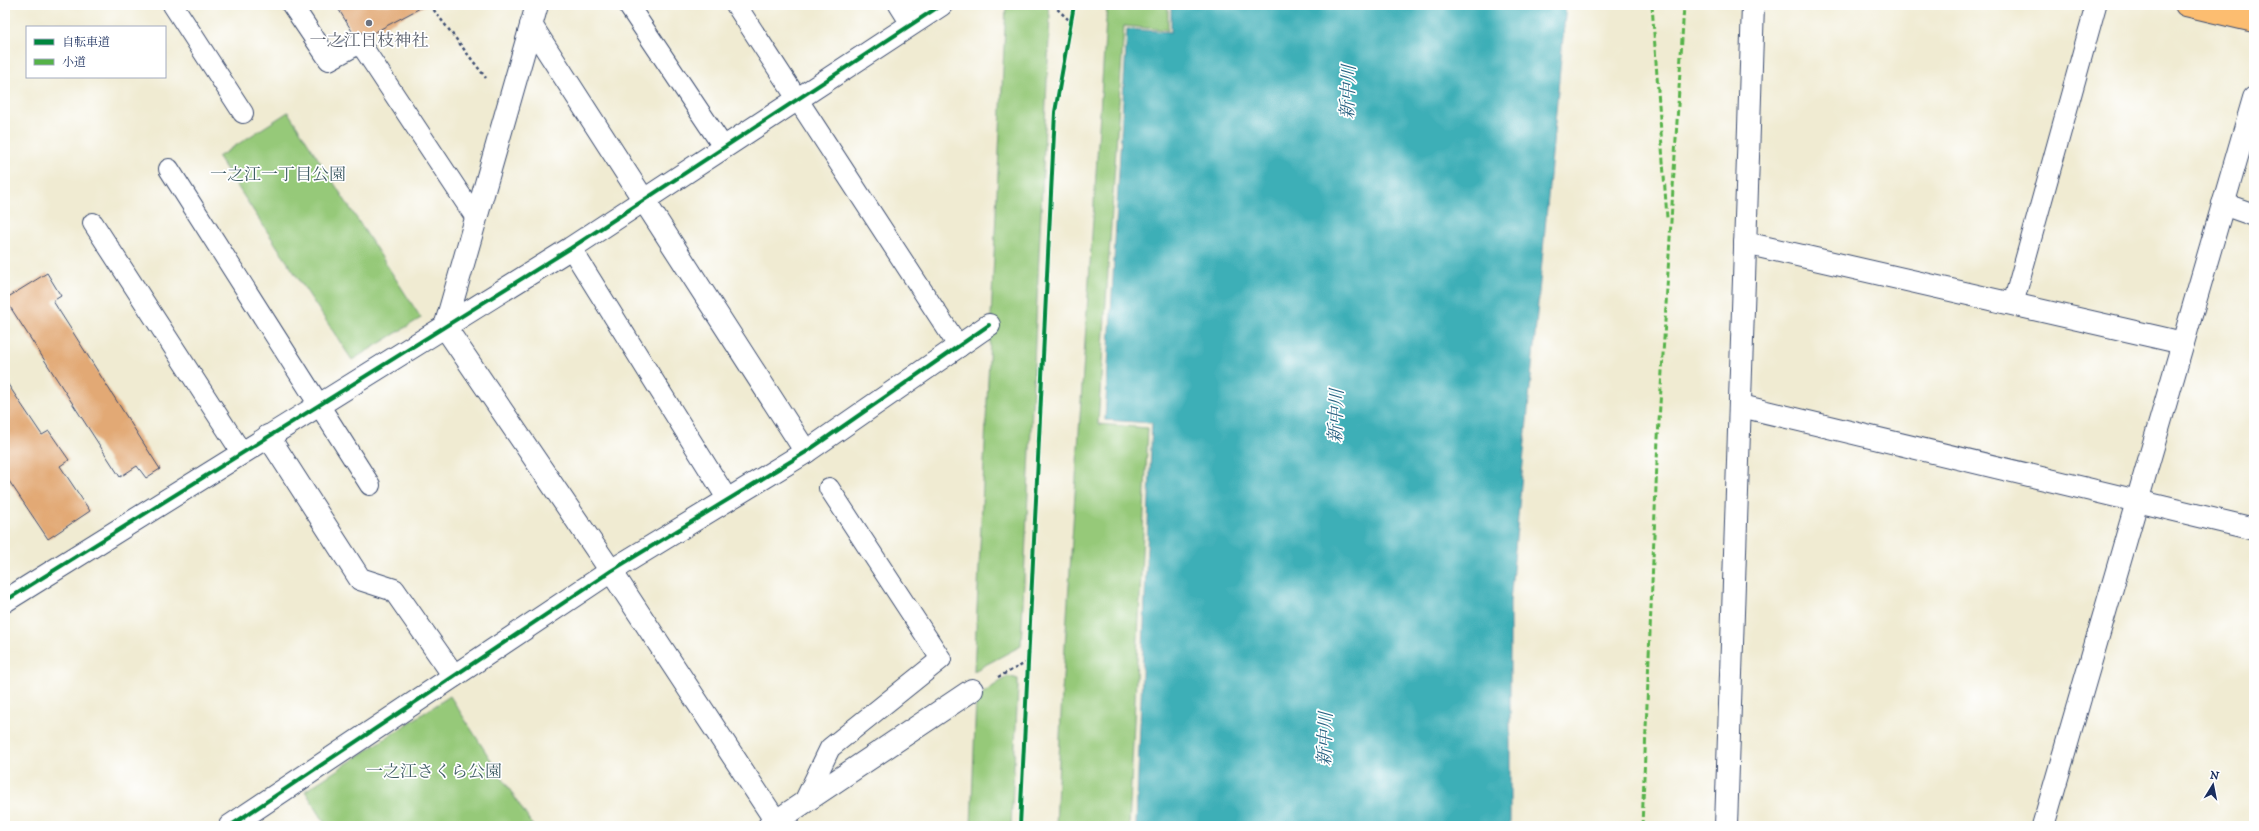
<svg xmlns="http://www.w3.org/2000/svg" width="2259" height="831" viewBox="0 0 2259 831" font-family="'IM FELL DW Pica','Noto Serif JP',serif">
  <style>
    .green { fill: #96c979; stroke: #587c6c }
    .water { fill: #3eafb7; stroke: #2c6f8a }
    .building { fill: #e2a974 }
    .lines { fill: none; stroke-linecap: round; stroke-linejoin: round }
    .lane-casing { stroke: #3b4b6f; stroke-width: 22 }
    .street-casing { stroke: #3b4b6f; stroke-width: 24 }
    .highway-casing { stroke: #3b4b6f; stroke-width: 24 }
    .path { stroke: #3b4b6f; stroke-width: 2.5; stroke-dasharray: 3 3; stroke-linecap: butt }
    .lane { stroke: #fff; stroke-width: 20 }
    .street { stroke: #fff; stroke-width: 22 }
    .highway { stroke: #fcbd6f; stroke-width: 22 }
    .quiet { stroke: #55b248; stroke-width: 3; stroke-dasharray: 6 3; stroke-linecap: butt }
    .cycleway-casing { stroke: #fff; stroke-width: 6 }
    .cycleway { stroke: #00873e; stroke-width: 4 }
    .worship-dot { fill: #6b7280; stroke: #fff; stroke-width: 1.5 }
    .labels { text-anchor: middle; stroke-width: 3.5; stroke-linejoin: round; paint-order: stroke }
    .worship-label { font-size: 17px; fill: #5b616d; stroke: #fff }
    .park-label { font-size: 17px; fill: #405d66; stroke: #fff }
    .water-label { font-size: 18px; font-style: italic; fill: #296282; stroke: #fff }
  </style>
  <rect width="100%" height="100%" fill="#fff"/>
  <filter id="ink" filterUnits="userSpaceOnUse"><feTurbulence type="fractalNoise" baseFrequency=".025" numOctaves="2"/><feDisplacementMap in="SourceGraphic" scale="8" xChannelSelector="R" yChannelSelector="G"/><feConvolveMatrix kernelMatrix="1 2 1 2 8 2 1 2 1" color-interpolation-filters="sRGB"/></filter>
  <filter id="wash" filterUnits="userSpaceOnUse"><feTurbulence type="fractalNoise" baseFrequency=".012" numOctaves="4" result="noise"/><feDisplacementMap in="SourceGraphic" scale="16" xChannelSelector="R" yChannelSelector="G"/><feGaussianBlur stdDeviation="0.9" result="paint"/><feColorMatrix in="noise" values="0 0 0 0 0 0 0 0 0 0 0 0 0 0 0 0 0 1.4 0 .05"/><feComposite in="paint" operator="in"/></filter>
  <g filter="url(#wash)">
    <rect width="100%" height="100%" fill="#f0ebd2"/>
    <!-- green -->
    <g class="green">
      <path d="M1006,5h41l3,11 -29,630 -47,25z"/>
      <path d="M1107,5h61v25l-44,-4 -26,398 50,4 -19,398h-73l6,-134z"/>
      <path d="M288,112l133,206 -69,42 -134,-203z"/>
      <path d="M1008,676l10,3v8l-7,139h-40l5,-128z"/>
      <path d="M450,696l83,130h-206l-22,-35z"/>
    </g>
    <!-- water -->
    <path class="water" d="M1171,5h395l-56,597v224h-374l16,-403 -47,-3 22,-391 44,3z"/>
    <g id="blocks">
      <!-- building -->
      <g class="building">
        <path d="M336,5h90l-68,36z"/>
        <path d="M47,273l14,23 -8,5 107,168 -14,9 -9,-12 -17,11 -115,-178z"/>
        <path d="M5,380l37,55 7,-4 20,29 -9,6 30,45 -42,28 -43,-64z"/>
      </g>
    </g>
  </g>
  <g filter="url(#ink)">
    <use href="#blocks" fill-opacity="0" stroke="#3b4b6f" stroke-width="1"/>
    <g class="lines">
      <!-- lane casing -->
      <g class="lane-casing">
        <g id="lane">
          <path d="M173,5l70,108"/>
          <path d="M292,5l37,55 31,-17 116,175"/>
          <path d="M628,5l96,143"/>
          <path d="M736,5l223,342"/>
          <path d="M899,5l12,19"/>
          <path d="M169,169l201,316"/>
          <path d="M93,223l149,230"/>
          <path d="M571,248l157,252"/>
          <path d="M2013,304l83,-299"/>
          <path d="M803,804l27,-56 111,-89 -112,-171"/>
        </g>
      </g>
      <!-- street casing -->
      <g class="street-casing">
        <g id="street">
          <path d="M531,25l275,427"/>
          <path d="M2223,204l31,11"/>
          <path d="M1745,243l438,100"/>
          <path d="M445,327l166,244 168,255"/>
          <path d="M445,327l92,-322"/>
          <path d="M1741,406l513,123"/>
          <path d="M268,436l92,143 34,11 60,86"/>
          <path d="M5,601l566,-353 370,-243"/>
          <path d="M230,826l381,-255 195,-119 183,-127"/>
          <path d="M769,826l203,-136"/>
          <path d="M1726,826l27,-821"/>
          <path d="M2043,826l211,-728"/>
        </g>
      </g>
      <!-- highway casing -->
      <g class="highway-casing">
        <path id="highway" d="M2186,5l68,16"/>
      </g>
      <!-- path -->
      <g class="path">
        <path d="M430,5l56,73"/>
        <path d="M1053,5l18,17"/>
        <path d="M998,677l32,-16"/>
      </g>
      <!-- lane -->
      <use href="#lane" class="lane"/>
      <!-- street -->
      <use href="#street" class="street"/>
      <!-- highway -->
      <use href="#highway" class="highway"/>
      <!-- quiet -->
      <g class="quiet">
        <path d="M1652,5l15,213"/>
        <path d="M1642,826l16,-388 26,-433"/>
      </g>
      <!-- cycleway casing -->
      <g class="cycleway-casing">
        <g id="cycleway">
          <path d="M5,601l566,-353 370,-243"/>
          <path d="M230,826l381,-255 195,-119 183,-127"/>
          <path d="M1020,826l35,-714 19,-107"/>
        </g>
      </g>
      <!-- cycleway -->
      <use href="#cycleway" class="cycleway"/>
    </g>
  </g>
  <!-- markers -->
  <circle class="worship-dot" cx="369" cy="23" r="4"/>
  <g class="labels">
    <!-- worship labels -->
    <g class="worship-label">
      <text x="369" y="46">一之江日枝神社</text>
    </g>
    <!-- park labels -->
    <g class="park-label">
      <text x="278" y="180">一之江一丁目公園</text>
      <text x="434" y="777">一之江さくら公園</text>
    </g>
    <!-- water labels -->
    <g class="water-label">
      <text transform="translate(1348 92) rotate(-88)" y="6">新中川</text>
      <text transform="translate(1336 416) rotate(-88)" y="6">新中川</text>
      <text transform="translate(1325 739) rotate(-88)" y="6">新中川</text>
    </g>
  </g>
  <!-- margin -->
  <rect width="2259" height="831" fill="none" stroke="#fff" stroke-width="20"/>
  <!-- legend -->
  <rect x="26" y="26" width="140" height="52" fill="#ffffff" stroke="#a4acbf"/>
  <rect x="34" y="39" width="20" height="6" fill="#00873e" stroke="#a4acbf"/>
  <text x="62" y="46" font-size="12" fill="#1b2f5e">自転車道</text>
  <rect x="34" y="59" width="20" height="6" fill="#55b248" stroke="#a4acbf"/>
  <text x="62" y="66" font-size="12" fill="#1b2f5e">小道</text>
  <!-- north arrow -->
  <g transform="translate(2213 785) rotate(10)" stroke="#ffffff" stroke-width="3" paint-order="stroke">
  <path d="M0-3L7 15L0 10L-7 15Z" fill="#1b2f5e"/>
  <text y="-6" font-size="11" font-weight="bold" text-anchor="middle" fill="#1b2f5e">N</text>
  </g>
</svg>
